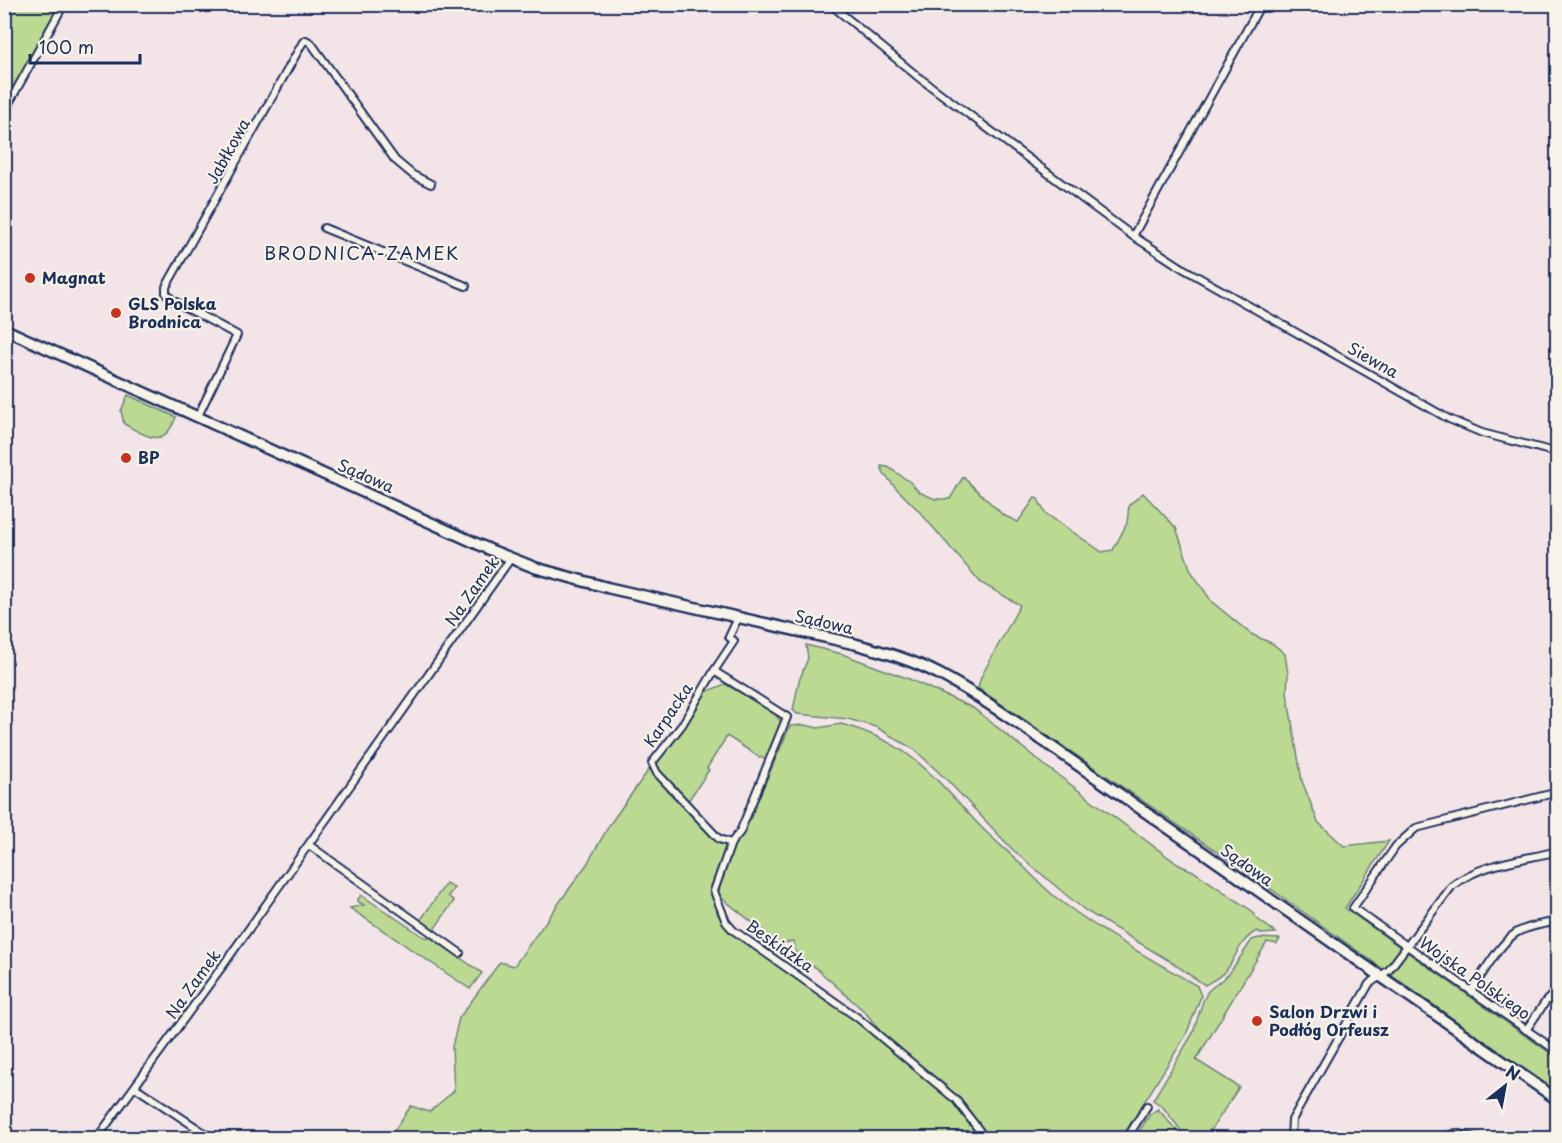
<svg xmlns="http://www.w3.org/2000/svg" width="1562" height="1143" viewBox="0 0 1562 1143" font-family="'Playpen Sans',sans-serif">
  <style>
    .green { fill: #bcd991; stroke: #6c8478; stroke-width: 1.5 }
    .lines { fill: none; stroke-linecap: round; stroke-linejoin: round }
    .street-casing { stroke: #1b2f5e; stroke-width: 10 }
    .primary-casing { stroke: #1b2f5e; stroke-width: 14 }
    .street { stroke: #f7f3e8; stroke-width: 6 }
    .primary { stroke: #f7f3e8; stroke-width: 9 }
    .poi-dot { fill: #c8321e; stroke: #f7f3e8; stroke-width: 2 }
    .labels { text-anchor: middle; stroke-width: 4.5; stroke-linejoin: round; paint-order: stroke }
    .street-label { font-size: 16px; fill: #1b2f5e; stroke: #f7f3e8 }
    .poi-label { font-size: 16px; font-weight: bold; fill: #1b2f5e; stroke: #f7f3e8; text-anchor: start }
    .neighbourhood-label { font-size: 18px; letter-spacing: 1.5px; fill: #1b2f5e; stroke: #f7f3e8 }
  </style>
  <rect width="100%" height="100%" fill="#f3e4e8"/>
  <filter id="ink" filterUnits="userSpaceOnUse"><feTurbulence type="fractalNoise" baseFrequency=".0167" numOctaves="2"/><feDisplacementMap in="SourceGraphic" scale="12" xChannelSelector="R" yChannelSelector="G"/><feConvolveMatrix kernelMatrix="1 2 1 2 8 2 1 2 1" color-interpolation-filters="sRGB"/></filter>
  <g filter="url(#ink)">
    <!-- green -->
    <g class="green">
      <path d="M5,5h62l-62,113z"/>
      <path d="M128,395l48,22c-12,33 -29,19 -52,7l-3,-13z"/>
      <path d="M881,466l7,1 22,15 9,10 16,7h15l13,-22 40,38 15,7 17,-24 3,1 7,14 57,39 11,-2 14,-27 2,-18 14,-12 33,35 15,43 21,31 39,32 22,10 12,10 3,20 -1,19 15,88 16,41 26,24 45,-5 -44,67 212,150v35l-303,-216 -276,-189 3,-11 39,-72 -39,-22 -63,-73 -22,-22 -12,-14z"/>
      <path d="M806,645l36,9 67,25 64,29 74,59 132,98 14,6 59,40 4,7 20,15 -14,1 -5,-3c-16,8 -20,23 -29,37 -6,8 -14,12 -23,17l-37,-25 -82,-49 -21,-17 -53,-45 -64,-68 -33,-31 -39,-23 -28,-8 -51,-5 -4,-4 6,-29 9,-23z"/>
      <path d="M725,684l47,26 9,12 -14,37 -8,-2 -32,-21 -20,32 2,2 -21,31 -25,-24 -8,-12 3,-8 45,-64z"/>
      <path d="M841,724c71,19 92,53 140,103 12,12 25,23 37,34 12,12 23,24 36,35 43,34 96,62 143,90l4,10 -15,39 -64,103h-133l-44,-53 -44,-34 -17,-15 -18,-23 -51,-46 -19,-12 -2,-14 -15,3 -66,-53 5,24 13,16 39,30 51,33 42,32 90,75 28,37h-592l22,-32 18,6 25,-21 -2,-44 7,-29 41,-56 14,4 73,-102 23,-40 40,-56 70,75 14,3 12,-19 44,-101 15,-1 13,3z"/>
      <path d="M446,883l8,5 -6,8 6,5 -21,30 -13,-10z"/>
      <path d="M361,895l63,42 7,1 51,35 -12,16 -120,-81 14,-3 -7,-4z"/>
      <path d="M1259,938l21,1 -3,5 -10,-2 -71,118 43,27 -33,51h-19l-25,-32 -9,-6 40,-67 10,-32 5,-10 21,-17 23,-34z"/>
      <path d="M1158,1109l25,29h-48l15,-24z"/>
    </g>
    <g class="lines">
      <!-- street casing -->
      <g class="street-casing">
        <g id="street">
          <path d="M830,4l87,72 213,158 54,35 265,150 33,14 76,20"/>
          <path d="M4,112l60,-108"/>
          <path d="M324,228l142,58"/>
          <path d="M1133,236l128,-232"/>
          <path d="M198,416l39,-81 -65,-35 -6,-7v-6l137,-245 3,-2 5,3 84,117 18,15 18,9"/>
          <path d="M714,671l73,46 -47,115 -9,11 -17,48 12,31 7,8 125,88 98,82 29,38"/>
          <path d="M1558,792l-142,36 -20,18 -43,62 205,144"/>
          <path d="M731,843l-12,-4 -62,-66 -5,-10 30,-38 32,-54 20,-30 -5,-4 9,-19"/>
          <path d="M309,845l151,108"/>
          <path d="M1471,991c12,-17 28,-47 45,-58 11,-7 28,-9 42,-12"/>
          <path d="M1526,1030l20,-29 12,-11"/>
          <path d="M135,1087l77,51"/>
          <path d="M97,1138l127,-174 287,-406"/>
          <path d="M1127,1138l20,-32"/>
          <path d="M1291,1138l1,-18 77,-136 20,-14 63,-84c28,-23 71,-26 106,-35"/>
          <path d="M1442,1138l14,-5 19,5"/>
        </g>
      </g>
      <!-- primary casing -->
      <g class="primary-casing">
        <path id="primary" d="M4,329l489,222 43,17 73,20 246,56c29,8 57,16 84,30 29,15 56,34 83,52l536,374"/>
      </g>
      <!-- street -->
      <use href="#street" class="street"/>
      <!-- primary -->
      <use href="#primary" class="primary"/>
    </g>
  </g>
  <!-- markers -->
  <g class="poi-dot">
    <circle cx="30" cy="278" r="6"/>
    <circle cx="116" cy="313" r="6"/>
    <circle cx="126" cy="458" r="6"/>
    <circle cx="1257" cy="1021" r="6"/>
  </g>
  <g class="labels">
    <!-- street labels -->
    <g class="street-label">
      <text transform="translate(228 151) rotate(-61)" y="6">Jabłkowa</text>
      <text transform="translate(1373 360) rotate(29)" y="6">Siewna</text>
      <text transform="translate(366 476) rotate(24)" y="6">Sądowa</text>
      <text transform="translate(472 591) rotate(-55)" y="6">Na Zamek</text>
      <text transform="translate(824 622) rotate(13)" y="6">Sądowa</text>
      <text transform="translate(668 715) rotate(-56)" y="6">Karpacka</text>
      <text transform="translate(1247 865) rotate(35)" y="6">Sądowa</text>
      <text transform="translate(780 946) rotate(35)" y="6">Beskidzka</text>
      <text transform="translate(1475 978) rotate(35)" y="6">Wojska Polskiego</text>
      <text transform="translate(193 984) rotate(-54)" y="6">Na Zamek</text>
    </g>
    <!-- poi labels -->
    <g class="poi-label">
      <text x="42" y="284">Magnat</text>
      <text x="128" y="310">GLS Polska<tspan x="128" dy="18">Brodnica</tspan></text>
      <text x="138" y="464">BP</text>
      <text x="1269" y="1018">Salon Drzwi i<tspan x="1269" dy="18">Podłóg Orfeusz</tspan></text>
    </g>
    <!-- neighbourhood labels -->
    <g class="neighbourhood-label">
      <text x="362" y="260">BRODNICA-ZAMEK</text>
    </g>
  </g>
  <!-- margin -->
  <rect width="1562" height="1143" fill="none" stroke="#f7f3e8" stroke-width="24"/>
  <rect x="12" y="12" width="1538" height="1119" fill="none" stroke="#1b2f5e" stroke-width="2" filter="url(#ink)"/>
  <!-- north arrow -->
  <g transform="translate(1505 1086) rotate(31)" stroke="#f7f3e8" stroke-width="4.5" paint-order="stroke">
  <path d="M0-4.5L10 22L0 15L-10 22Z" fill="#1b2f5e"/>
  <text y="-9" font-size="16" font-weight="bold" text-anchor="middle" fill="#1b2f5e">N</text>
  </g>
  <!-- scale -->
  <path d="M30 54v9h110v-9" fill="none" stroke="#1b2f5e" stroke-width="3"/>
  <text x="39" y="54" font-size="18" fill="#1b2f5e" stroke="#f7f3e8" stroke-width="4.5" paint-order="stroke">100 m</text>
</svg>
